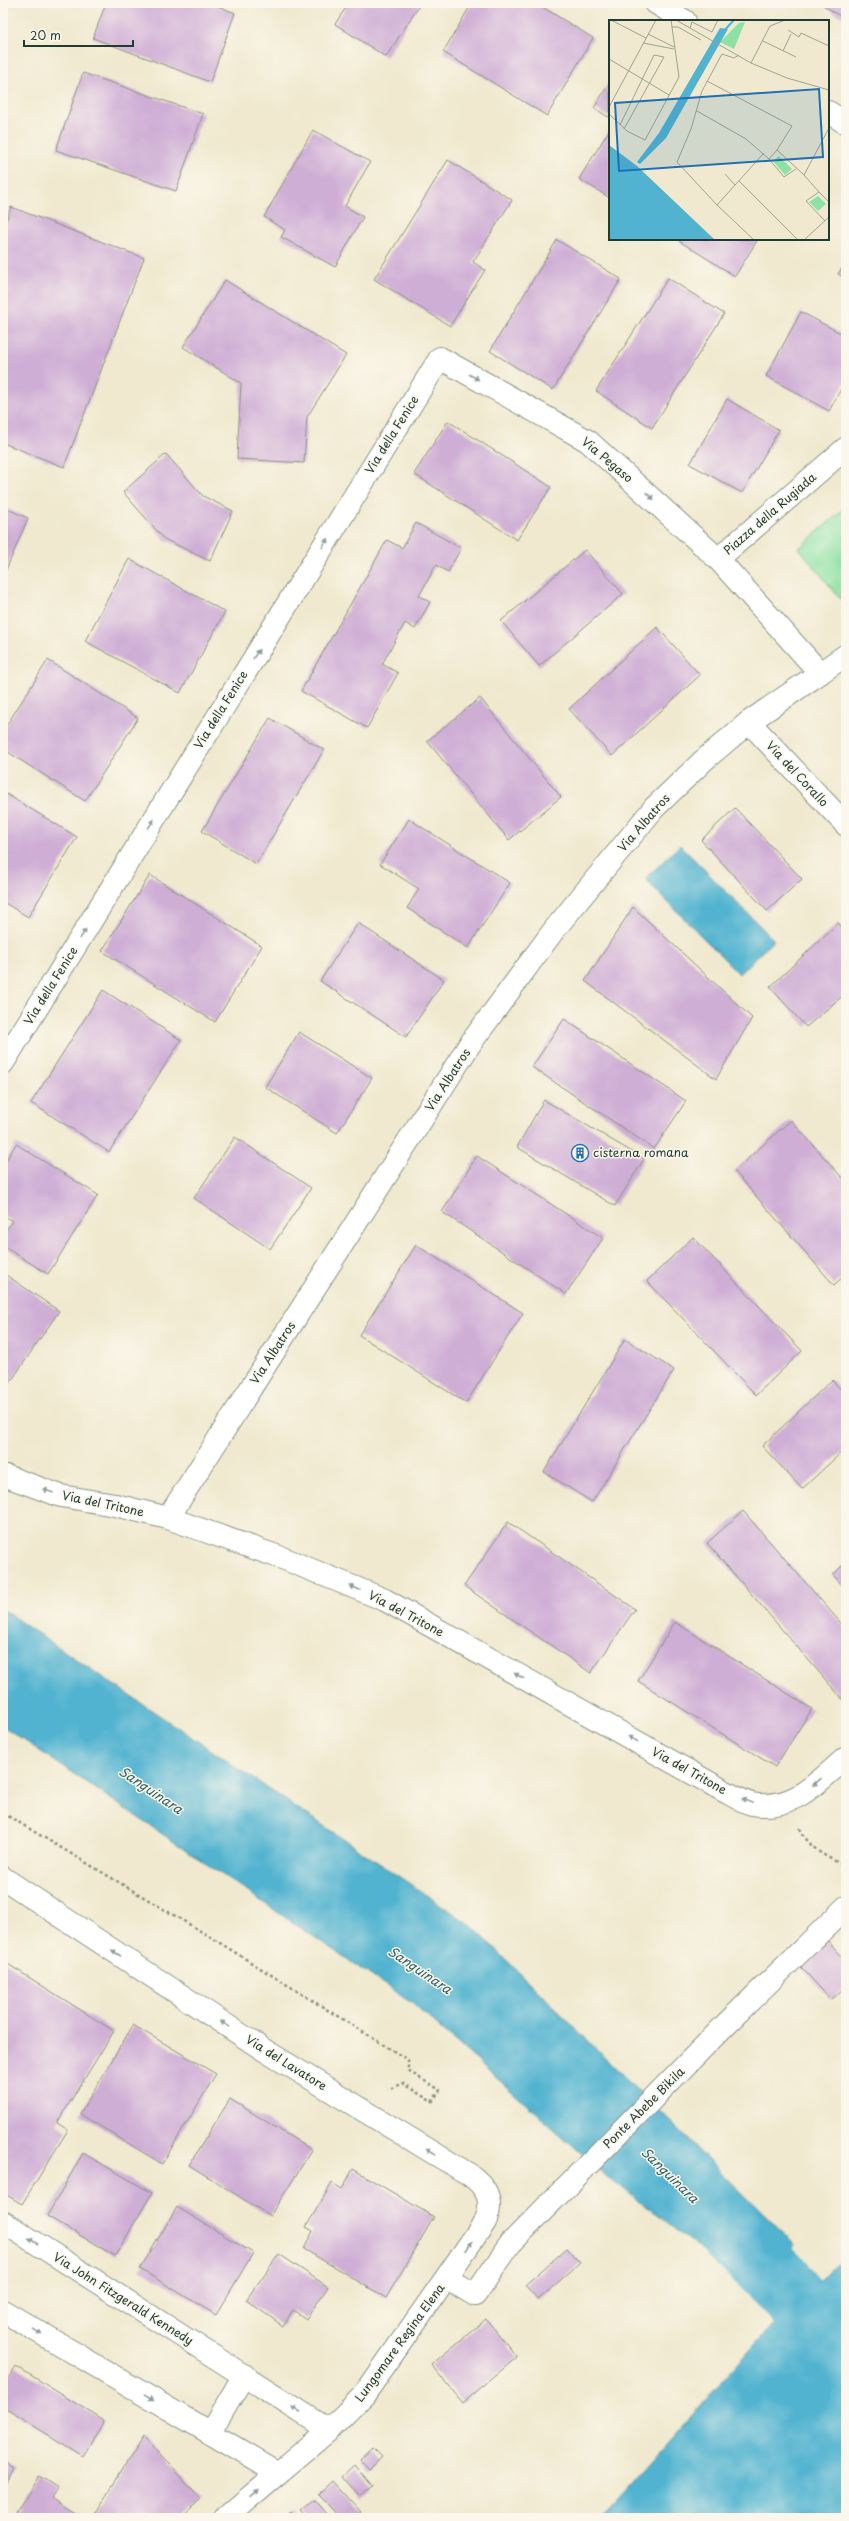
<svg xmlns="http://www.w3.org/2000/svg" width="849" height="2521" viewBox="0 0 849 2521" font-family="'Playpen Sans',sans-serif">
  <style>
    .green { fill: #8ce1a3; stroke: #568f6c }
    .water { fill: #51b3d0; stroke: #387882 }
    .lines { fill: none; stroke-linecap: round; stroke-linejoin: round }
    .river { stroke: #51b3d0; stroke-width: 65 }
    .building { fill: #cfaed6 }
    .pedestrian-casing { stroke: #889382; stroke-width: 24 }
    .minor-casing { stroke: #889382; stroke-width: 24 }
    .path { stroke: #889382; stroke-width: 2.5; stroke-dasharray: 3 3; stroke-linecap: butt }
    .pedestrian { stroke: #fff; stroke-width: 22 }
    .minor { stroke: #fff; stroke-width: 22 }
    .oneway { fill: #8f9e9a }
    .labels { text-anchor: middle; stroke-width: 3; stroke-linejoin: round; paint-order: stroke }
    .street-label { font-size: 12px; fill: #1f3d34; stroke: #fbf7ec }
    .poi-label { font-size: 12px; fill: #1f3d34; stroke: #fbf7ec; text-anchor: start }
    .water-label { font-size: 13px; font-style: italic; fill: #2e6063; stroke: #fbf7ec }
    .inset-river { fill: none; stroke: #51b3d0; stroke-width: 2 }
    .inset-road { fill: none; stroke: #9ca491; stroke-width: 1 }
    .view { fill: #1f6fb2; fill-opacity: 0.15; stroke: #1f6fb2; stroke-width: 2 }
    .inset-edge { fill: none; stroke: #1f3d34; stroke-width: 2 }
  </style>
  <rect width="100%" height="100%" fill="#fbf7ec"/>
  <filter id="ink" filterUnits="userSpaceOnUse"><feTurbulence type="fractalNoise" baseFrequency=".025" numOctaves="2"/><feDisplacementMap in="SourceGraphic" scale="8" xChannelSelector="R" yChannelSelector="G"/><feConvolveMatrix kernelMatrix="1 2 1 2 8 2 1 2 1" color-interpolation-filters="sRGB"/></filter>
  <filter id="wash" filterUnits="userSpaceOnUse"><feTurbulence type="fractalNoise" baseFrequency=".012" numOctaves="4" result="noise"/><feDisplacementMap in="SourceGraphic" scale="16" xChannelSelector="R" yChannelSelector="G"/><feGaussianBlur stdDeviation="0.9" result="paint"/><feColorMatrix in="noise" values="0 0 0 0 0 0 0 0 0 0 0 0 0 0 0 0 0 1.4 0 .05"/><feComposite in="paint" operator="in"/></filter>
  <g filter="url(#wash)">
    <rect width="100%" height="100%" fill="#f0e9cf"/>
    <!-- green -->
    <path class="green" d="M846,507v99l-47,-58z"/>
    <!-- water -->
    <g class="water">
      <path d="M680,845l94,95 -35,34 -94,-95z"/>
      <path d="M3,1610l468,315 323,319 -13,22 -27,26 -148,-117 -193,-171 -410,-278z"/>
      <path d="M846,2257v261h-246l195,-218z"/>
    </g>
    <g class="lines">
      <!-- river -->
      <path class="river" d="M708,2212l68,65 19,23"/>
    </g>
    <g id="blocks">
      <!-- building -->
      <g class="building">
        <path d="M106,3h104l25,10 -25,69 -117,-44z"/>
        <path d="M349,3h72l-35,54 -51,-33z"/>
        <path d="M472,3h64l57,35 -46,78 -104,-64z"/>
        <path d="M820,3h26v17z"/>
        <path d="M83,73l120,41 -27,77 -120,-41z"/>
        <path d="M610,82v36l-16,-10z"/>
        <path d="M610,129v69l-31,-19z"/>
        <path d="M313,130l57,32 -25,44 18,11 -28,50 -54,-30 4,-7 -21,-13z"/>
        <path d="M448,160l64,40 -39,62 12,8 -35,56 -76,-47z"/>
        <path d="M11,207l133,51 -80,209 -61,-24v-214z"/>
        <path d="M680,239h78l-23,37 -56,-35z"/>
        <path d="M557,240l64,39 -68,111 -63,-39z"/>
        <path d="M846,262v17l-8,-5z"/>
        <path d="M668,278l56,36 -72,114 -56,-37z"/>
        <path d="M225,280l121,75 -39,62 -3,46 -67,-4 4,-76 -58,-36z"/>
        <path d="M801,312l45,24v44l-17,31 -63,-35z"/>
        <path d="M727,399l52,31 -37,63 -52,-29z"/>
        <path d="M448,421l103,66 -34,53 -103,-66z"/>
        <path d="M166,454l37,42 30,15 -23,50 -46,-22 -41,-47z"/>
        <path d="M3,507l25,11 -25,59z"/>
        <path d="M416,523l45,25 -13,24 -12,-7 -17,31 11,6 -15,27 -10,-6 -23,41 16,9 -31,55 -66,-37 86,-151 15,8z"/>
        <path d="M585,550l38,44 -84,72 -38,-45z"/>
        <path d="M129,559l96,53 -45,81 -95,-52z"/>
        <path d="M657,627l43,48 -88,81 -43,-47z"/>
        <path d="M48,660l90,58 -53,83 -82,-52v-18z"/>
        <path d="M480,698l81,99 -52,43 -82,-99z"/>
        <path d="M270,718l54,32 -68,114 -54,-33z"/>
        <path d="M846,742v9l-4,-5z"/>
        <path d="M3,792l74,45 -49,80 -25,-15z"/>
        <path d="M735,808l67,71 -35,32 -66,-71z"/>
        <path d="M409,819l101,64 -42,65 -61,-40 12,-19 -39,-25z"/>
        <path d="M150,875l112,71 -47,76 -113,-71z"/>
        <path d="M633,907l119,111 -36,61 -131,-98z"/>
        <path d="M358,923l86,57 -38,57 -86,-56z"/>
        <path d="M838,923l8,8v62l-40,34 -36,-40z"/>
        <path d="M103,990l78,50 -72,112 -78,-49z"/>
        <path d="M564,1019l122,82 -32,48 -122,-82z"/>
        <path d="M299,1032l73,46 -35,55 -72,-46z"/>
        <path d="M544,1100l100,59 -29,47 -98,-59z"/>
        <path d="M791,1120l55,62v92l-12,11 -100,-114z"/>
        <path d="M235,1137l76,51 -41,61 -76,-51z"/>
        <path d="M16,1144l82,51 -50,79 -45,-28v-11l9,-14 -9,-6v-50z"/>
        <path d="M477,1156l126,82 -37,56 -124,-82z"/>
        <path d="M693,1237l109,114 -46,44 -109,-114z"/>
        <path d="M416,1245l107,68 -57,90 -107,-68z"/>
        <path d="M3,1273l56,38 -56,82z"/>
        <path d="M625,1339l49,31 -82,132 -48,-30z"/>
        <path d="M832,1380l14,15v53l-44,41 -40,-43z"/>
        <path d="M743,1511l103,118v70l-2,2 -137,-158z"/>
        <path d="M508,1522l127,87 -44,64 -127,-87z"/>
        <path d="M846,1562v27l-13,-14z"/>
        <path d="M675,1622l137,87 -37,58 -137,-86z"/>
        <path d="M846,1924v9l-4,-5z"/>
        <path d="M828,1941l18,20v25l-15,14 -31,-34z"/>
        <path d="M3,1961l111,70 -57,92 11,7 -46,74 -19,-11z"/>
        <path d="M133,2025l83,49 -54,90 -82,-50z"/>
        <path d="M230,2099l82,51 -42,66 -81,-51z"/>
        <path d="M83,2153l69,40 -37,63 -68,-40z"/>
        <path d="M353,2169l81,48 -48,81 -82,-49 9,-18 -7,-4 26,-44 10,6z"/>
        <path d="M177,2207l76,46 -37,62 -76,-46z"/>
        <path d="M567,2248l13,15 -42,37 -13,-15z"/>
        <path d="M279,2254l49,33 -22,32 -13,-9 -10,16 -37,-26z"/>
        <path d="M486,2319l31,38 -54,46 -32,-38z"/>
        <path d="M16,2366l88,55 -21,35 -80,-49v-21z"/>
        <path d="M144,2436l57,64 -20,18h-89z"/>
        <path d="M373,2447l9,9 -13,13 -9,-10z"/>
        <path d="M3,2461l12,7 -12,19z"/>
        <path d="M354,2465l18,22 -12,10 -18,-21z"/>
        <path d="M39,2476l19,12 -6,10 32,20h-71z"/>
        <path d="M332,2481l29,32 -6,5h-15l-22,-24z"/>
        <path d="M314,2500l16,18h-24l-6,-6z"/>
        <path d="M291,2513l4,5h-9z"/>
      </g>
    </g>
  </g>
  <g filter="url(#ink)">
    <use href="#blocks" fill-opacity="0" stroke="#889382" stroke-width="1"/>
    <g class="lines">
      <!-- pedestrian casing -->
      <g class="pedestrian-casing">
        <path id="pedestrian" d="M447,2278l28,17 36,-52 215,-219 120,-117"/>
      </g>
      <!-- minor casing -->
      <g class="minor-casing">
        <g id="minor">
          <path d="M656,3l29,18"/>
          <path d="M828,112l18,11"/>
          <path d="M846,448l-128,111 102,114 26,-18"/>
          <path d="M749,722l97,103"/>
          <path d="M3,1063l437,-705 148,83 130,118"/>
          <path d="M3,1475l58,21 54,9 53,13 117,41 100,41 339,191c8,4 19,11 28,13 42,7 65,-22 94,-46"/>
          <path d="M168,1518l302,-474 84,-114 100,-122 50,-48 45,-38 71,-49"/>
          <path d="M3,1878l261,172 206,125c18,13 24,27 15,47l-121,173 -35,35 -104,88"/>
          <path d="M3,2222l326,208"/>
          <path d="M3,2311l275,162"/>
          <path d="M210,2433l34,-58"/>
        </g>
      </g>
      <!-- path -->
      <g class="path">
        <path d="M3,1813l204,122 201,125v11l32,19 -8,12 -30,-19 -14,7"/>
        <path d="M800,1828c9,21 26,29 46,38"/>
      </g>
      <!-- pedestrian -->
      <use href="#pedestrian" class="pedestrian"/>
      <!-- minor -->
      <use href="#minor" class="minor"/>
    </g>
    <!-- one-way arrows -->
    <defs><path id="oneway-solid" d="M-6-.8H1V-3.2L6.5 0L1 3.2V.8H-6Z"/></defs>
    <g class="oneway">
      <use href="#oneway-solid" transform="translate(474 377) rotate(29)"/>
      <use href="#oneway-solid" transform="translate(650 496) rotate(42)"/>
      <use href="#oneway-solid" transform="translate(325 543) rotate(-58)"/>
      <use href="#oneway-solid" transform="translate(256 654) rotate(-58)"/>
      <use href="#oneway-solid" transform="translate(151 824) rotate(-58)"/>
      <use href="#oneway-solid" transform="translate(83 934) rotate(-58)"/>
      <use href="#oneway-solid" transform="translate(48 1491) rotate(-160)"/>
      <use href="#oneway-solid" transform="translate(355 1588) rotate(-157)"/>
      <use href="#oneway-solid" transform="translate(519 1676) rotate(-151)"/>
      <use href="#oneway-solid" transform="translate(633 1739) rotate(-151)"/>
      <use href="#oneway-solid" transform="translate(817 1782) rotate(140)"/>
      <use href="#oneway-solid" transform="translate(747 1801) rotate(-158)"/>
      <use href="#oneway-solid" transform="translate(116 1953) rotate(-147)"/>
      <use href="#oneway-solid" transform="translate(225 2024) rotate(-147)"/>
      <use href="#oneway-solid" transform="translate(431 2151) rotate(-149)"/>
      <use href="#oneway-solid" transform="translate(33 2241) rotate(-148)"/>
      <use href="#oneway-solid" transform="translate(469 2246) rotate(-56)"/>
      <use href="#oneway-solid" transform="translate(37 2331) rotate(31)"/>
      <use href="#oneway-solid" transform="translate(149 2397) rotate(31)"/>
      <use href="#oneway-solid" transform="translate(296 2409) rotate(-147)"/>
      <use href="#oneway-solid" transform="translate(255 2493) rotate(-41)"/>
    </g>
  </g>
  <!-- icons -->
  <defs>
    <g id="building-ring" transform="scale(0.9)"><circle r="9.5" fill="#fbf7ec" stroke="#1f6fb2" stroke-width="1.5"/><path d="M-4-6H4V6H1V3H-1V6H-4ZM-2.5-4.3h1.7v1.8h-1.7ZM.8-4.3h1.7v1.8H.8ZM-2.5-1h1.7V.8h-1.7ZM.8-1h1.7V.8H.8Z" fill="#1f6fb2"/></g>
  </defs>
  <g fill-rule="evenodd">
    <use href="#building-ring" x="580" y="1153"/>
  </g>
  <g class="labels">
    <!-- street labels -->
    <g class="street-label">
      <text transform="translate(392 435) rotate(-58)" y="4">Via della Fenice</text>
      <text transform="translate(607 460) rotate(40)" y="4">Via Pegaso</text>
      <text transform="translate(770 514) rotate(-41)" y="4">Piazza della Rugiada</text>
      <text transform="translate(221 710) rotate(-58)" y="4">Via della Fenice</text>
      <text transform="translate(797 774) rotate(47)" y="4">Via del Corallo</text>
      <text transform="translate(644 823) rotate(-49)" y="4">Via Albatros</text>
      <text transform="translate(51 986) rotate(-58)" y="4">Via della Fenice</text>
      <text transform="translate(448 1080) rotate(-57)" y="4">Via Albatros</text>
      <text transform="translate(273 1353) rotate(-57)" y="4">Via Albatros</text>
      <text transform="translate(103 1504) rotate(12)" y="4">Via del Tritone</text>
      <text transform="translate(406 1614) rotate(28)" y="4">Via del Tritone</text>
      <text transform="translate(689 1771) rotate(29)" y="4">Via del Tritone</text>
      <text transform="translate(286 2063) rotate(32)" y="4">Via del Lavatore</text>
      <text transform="translate(644 2108) rotate(-45)" y="4">Ponte Abebe Bikila</text>
      <text transform="translate(123 2299) rotate(32)" y="4">Via John Fitzgerald Kennedy</text>
      <text transform="translate(400 2343) rotate(-54)" y="4">Lungomare Regina Elena</text>
    </g>
    <!-- poi labels -->
    <g class="poi-label">
      <text x="593" y="1157">cisterna romana</text>
    </g>
    <!-- water labels -->
    <g class="water-label">
      <text transform="translate(151 1790) rotate(34)" y="5">Sanguinara</text>
      <text transform="translate(420 1970) rotate(34)" y="5">Sanguinara</text>
      <text transform="translate(670 2175) rotate(44)" y="5">Sanguinara</text>
    </g>
  </g>
  <!-- overview -->
  <g transform="translate(609 20)">
    <rect width="220" height="220" fill="#f0e9cf"/>
    <path d="M136,2l-11,27 -14,-7 19,-19zM170,136l13,13 -7,6 -12,-14zM209,176l8,8 -8,7 -9,-9z" fill="#8ce1a3"/>
    <path d="M111,8l8,1 -62,109 -26,26 -3,-2 22,-29zM0,125l28,21 78,74h-106z" fill="#51b3d0"/>
    <path class="inset-river" d="M112,14l13,-14"/>
    <path class="inset-road" d="M2,0l35,18M67,0l75,43 36,15 42,12M63,7h6l23,13M81,8l2,-6 20,10 6,-12M179,10l11,7 2,-4 28,13M39,14l26,13M154,21l33,16M34,23l31,6M174,31l8,-17M130,35l-5,3 -12,-4 -20,37 -11,38 -14,33 40,43 37,35M0,39l60,36M142,43l19,-37 15,-6M98,61l85,45 -15,24M0,87l47,-87M88,91l49,28 23,20M0,94l18,17 18,9 34,-63 -8,-57M11,105l34,-70 10,2 -40,72M187,149l-12,8 -15,-18 8,-9 27,25 15,17M116,154l10,11M195,155l25,-47M130,161l59,59M108,185l47,-52M216,201l-19,-20 13,-9 10,10M195,220l25,-23"/>
    <path class="view" d="M210,69l4,68 -204,14 -4,-68z"/>
    <rect width="220" height="220" class="inset-edge"/>
  </g>
  <!-- margin -->
  <rect width="849" height="2521" fill="none" stroke="#fbf7ec" stroke-width="16"/>
  <!-- scale -->
  <path d="M24 40v6h109v-6" fill="none" stroke="#1f3d34" stroke-width="2"/>
  <text x="30" y="40" font-size="12" fill="#1f3d34" stroke="#fbf7ec" stroke-width="3" paint-order="stroke">20 m</text>
</svg>
